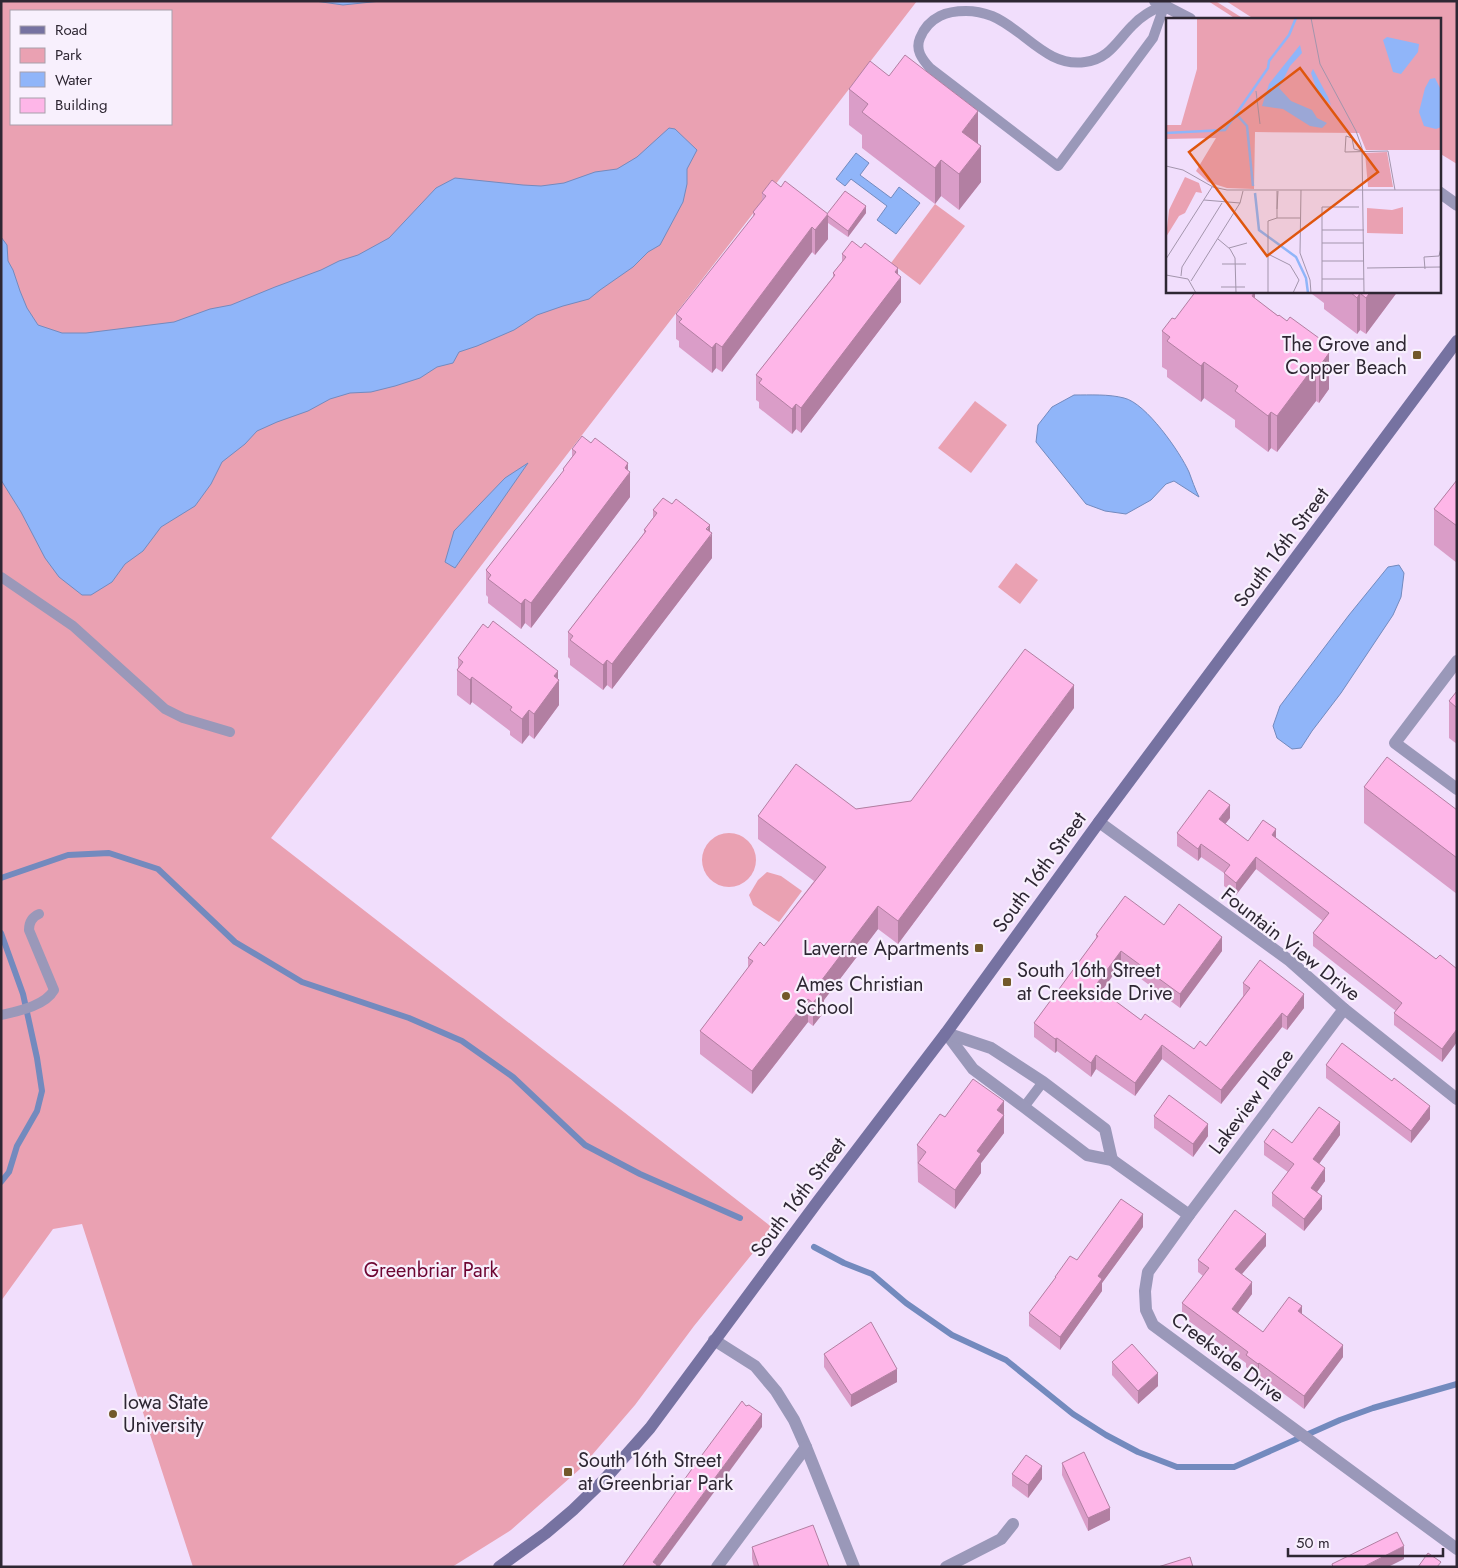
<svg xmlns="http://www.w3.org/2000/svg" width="1458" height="1568" viewBox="0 0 1458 1568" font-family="Jost,sans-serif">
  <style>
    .green { fill: #eaa1b2; fill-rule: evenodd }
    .water { fill: #90b5f9; stroke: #738abe }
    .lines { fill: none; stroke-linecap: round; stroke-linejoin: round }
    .stream { stroke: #738abe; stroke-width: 6 }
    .service { stroke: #9a98b9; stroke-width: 10 }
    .minor { stroke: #9a98b9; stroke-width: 12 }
    .tertiary { stroke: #9a98b9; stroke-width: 12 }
    .secondary { stroke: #7672a1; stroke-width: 12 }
    .wall { fill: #da9dc8 }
    .shaded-wall { fill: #b27fa2 }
    .building { fill: #feb6e8; stroke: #b27fa2 }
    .poi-dot { fill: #72582a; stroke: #f8f0fd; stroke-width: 2 }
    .labels { text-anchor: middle; stroke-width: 4.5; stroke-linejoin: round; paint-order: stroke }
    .poi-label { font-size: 20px; fill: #2e2733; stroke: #f8f0fd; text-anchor: start }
    .street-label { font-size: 20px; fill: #2e2733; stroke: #f8f0fd }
    .park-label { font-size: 20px; fill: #6d0532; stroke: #f8f0fd }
    .inset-river { fill: none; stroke: #90b5f9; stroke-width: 2.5 }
    .inset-road { fill: none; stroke: #a395ac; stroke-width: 1 }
    .view { fill: #df560e; fill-opacity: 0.15; stroke: #df560e; stroke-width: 2.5 }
    .inset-edge { fill: none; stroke: #2e2733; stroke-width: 2.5 }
  </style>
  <rect width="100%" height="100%" fill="#f1defc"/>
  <!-- green -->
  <g class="green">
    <path d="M1,1h916l-646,837 502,390 -79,98 -59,79 -55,64 -69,61 -59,37h-259l-111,-343 -29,5 -52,72zM11,11h160v113h-160z"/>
    <path d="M1208,1l9,1 27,17h-8z"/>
    <path d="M1226,1h231v163l-18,-11v-134h-185z"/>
    <path d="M935,204l30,22 -45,59 -29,-22z"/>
    <path d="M975,401l32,24 -36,48 -33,-25z"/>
    <path d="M1016,563l22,17 -18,24 -22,-17z"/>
    <circle cx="729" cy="860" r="27"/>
    <path d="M767,872l14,4 21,15 -23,31 -26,-17 -4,-10 9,-15z"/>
  </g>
  <!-- water -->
  <g class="water">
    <path d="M315,1h66l-38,4z"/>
    <path d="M669,128l6,1 22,21 -10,19v15l-4,18 -23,43 -12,7 -15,15 -33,23 -11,9 -26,7 -26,9 -23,15 -37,16 -18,6 -6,11 -16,4 -17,11 -25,8 -24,6 -21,1 -20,6 -22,12 -31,11 -20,9 -12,13 -23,18 -11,22 -16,22 -34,21 -18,24 -18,13 -13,18 -21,13h-9l-23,-18 -14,-19 -24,-46 -20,-32v-243l6,8 1,16 5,9 7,21 7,17 11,17 24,8h24l88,-11 36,-13 21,-4 44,-18 46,-17 18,-9 19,-6 31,-17 47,-50 19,-10 68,7 18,1 23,-3 31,-11 22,-3 20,-12z"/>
    <path d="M856,153l13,10 -9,12 31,23 8,-11 21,16 -24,31 -19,-14 10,-14 -36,-27 -6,7 -9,-7z"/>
    <path d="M1074,395c16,0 35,-1 50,3 22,5 56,54 65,74 3,8 6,17 10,25l-25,-16 -8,3 -15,16 -25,14 -21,-3 -19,-7 -50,-62 2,-17 14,-18z"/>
    <path d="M528,463l-73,105 -10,-6 9,-31 51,-53z"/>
    <path d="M1399,565l5,8 -3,24 -8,18 -52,78 -29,38 -11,17 -9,1 -15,-11 -4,-12 7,-20 69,-91 39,-48z"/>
  </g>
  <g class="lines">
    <!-- stream -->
    <g class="stream">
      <path d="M1,878l67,-23 41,-2 49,16 77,73 67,40 107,36 53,23 51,36 72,68 55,29 100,44"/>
      <path d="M1,933l22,61 14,64 5,33 -5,20 -20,35 -8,26 -8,10"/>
      <path d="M814,1247l30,16 28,11 34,29 46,32 54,25 67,54 33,21 32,17 39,15h57l106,-47 33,-12 84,-24"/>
    </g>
    <!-- service -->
    <g class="service">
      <path d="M1163,5c-12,6 -22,11 -31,21 -15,15 -23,33 -47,36 -38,6 -61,-33 -93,-46 -8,-3 -18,-5 -26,-5 -9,0 -18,1 -26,5 -10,5 -16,12 -20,22 -5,12 2,21 10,30l128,98 95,-128 13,-37"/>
      <path d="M1,577l72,49 92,83 18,9 47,14"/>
      <path d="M1,1015c17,-4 44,-9 53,-25l-25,-60c0,-8 3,-13 10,-16"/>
      <path d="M1024,1107l19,-25"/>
    </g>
    <!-- minor -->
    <g class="minor">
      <path d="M1457,661l-62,82 62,46"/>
      <path d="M1099,822l191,139 54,48 113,90"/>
      <path d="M946,1033l27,36 51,38 63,48 25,5 77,55 -41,57 -3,19 1,19 7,15 304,224"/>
      <path d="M946,1033l45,15 52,34 62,47 7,31"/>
      <path d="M1189,1215l155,-206"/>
      <path d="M714,1340l41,26 21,25 18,29 12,27 48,120"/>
      <path d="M717,1567l89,-120"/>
      <path d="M946,1567l55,-28 12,-15"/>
    </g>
    <!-- tertiary -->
    <g class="tertiary">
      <path d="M1155,1l35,18"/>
      <path d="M1439,192l18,13"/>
    </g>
    <!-- secondary -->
    <path class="secondary" d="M499,1567l47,-34 27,-23 31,-30 46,-52 168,-227 128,-168 153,-211 358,-481"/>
  </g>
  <!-- wall -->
  <g class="wall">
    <path d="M849,89l129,55 3,38 -22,28 -18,-14 -6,8 -73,-56v-13l-13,-10z"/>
    <path d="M781,187l46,27 39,-1 -18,24 -20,-14v16l-13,16 -3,-3 -90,120 -6,-4 -4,5 -33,-26v-6l-3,-2v-25l77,-97v-5l9,-12v-7z"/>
    <path d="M861,248l37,27 3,27 -100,131 -5,-4 -4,5 -33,-26v-6l-3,-2v-25l77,-98v-4l9,-11v-8z"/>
    <path d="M1308,291h90l-32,43 -6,-4 -3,4 -33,-25v-6z"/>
    <path d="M1255,299l68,49 6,41 -10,14 -3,-2 -39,51 -6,-4 -3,4 -33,-25v-7l-31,-22 -3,4 -34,-25v-7l-5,-3v-36l13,-12z"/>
    <path d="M572,449l56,21 2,27 -99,131 -6,-5 -4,6 -33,-26v-6l-2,-2v-25l77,-98v-3l9,-12z"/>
    <path d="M1457,480v83l-23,-18v-36z"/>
    <path d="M672,504l38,27 2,27 -100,131 -5,-4 -4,5 -33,-25v-6l-2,-2v-25l76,-99v-3l9,-12v-8z"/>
    <path d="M458,658l100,21 1,26 -25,34 -5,-4 -7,9 -12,-9v-4l-38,-29 -2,3 -13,-10v-25l1,-1z"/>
    <path d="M1457,691v53l-8,-6v-37z"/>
    <path d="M1074,708l-176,236 -20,-15 -54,71v12l-11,14 -5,-4 -56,72 -52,-40v-23l48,-63v-10l16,-12 50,-65 -56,-42v-23l98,-7 55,-8z"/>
    <path d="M1364,787l93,23v84l-93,-71z"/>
    <path d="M1230,818l-5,6 23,17 28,-3 160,121 21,10v73l-15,20 -48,-37v-12l2,-2 -83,-65v-13l10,-12 -67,-52 -20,26 -12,-9v-13l-23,-16 -3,4 -21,-15v-13z"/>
    <path d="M1164,925l58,26 -42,57 -59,-44 -19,27 39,29 53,29 12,-3 37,-50v-13l61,25 -17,22 -5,-3 -61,77 -59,-45 -27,37 -39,-27 -5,8 -34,-26 -2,2 -21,-16v-14l62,-84v-4z"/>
    <path d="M1326,1065l104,54 -19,24 -85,-65z"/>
    <path d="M1154,1116l54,20 -15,21 -39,-29z"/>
    <path d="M945,1117l59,2v14l-23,30v10l-26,36 -37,-27 -1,-37z"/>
    <path d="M1340,1135l-21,29 6,17 -8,11 5,17 -18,22 -32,-25v-13l16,-21 -24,-17v-13l28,1z"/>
    <path d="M1143,1227l-41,56v8l-42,59 -31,-24v-13l26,-34v-2l22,-17z"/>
    <path d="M1266,1246l-24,28 10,20 -14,19 25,19 39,-18 41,43 -39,52 -45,-34 -1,2 -12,-10v-4l-64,-47v-13l21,-27 -5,-4v-12z"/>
    <path d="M824,1354l73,28 -46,25 -27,-40z"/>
    <path d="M1112,1362l46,24 -20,18 -26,-29z"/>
    <path d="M1062,1463l48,57 -22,11 -26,-56z"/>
    <path d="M1012,1474l30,5 -14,19 -16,-12z"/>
    <path d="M752,1547l77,20h-75l-2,-8z"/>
  </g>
  <!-- shaded-wall -->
  <g class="shaded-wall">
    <path d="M978,111v36l-16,-15z"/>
    <path d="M981,146v36l-22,28v-36z"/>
    <path d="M941,160v36l-6,8v-36z"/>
    <path d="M866,206v7l-18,24v-6z"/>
    <path d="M828,214v25l-13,16v-25z"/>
    <path d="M812,227v25l-90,120v-25z"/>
    <path d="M898,268v13l3,-4v25l-100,131v-25z"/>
    <path d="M1255,291v37l-3,-32z"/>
    <path d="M1371,291h27l-32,43v-36z"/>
    <path d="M1360,293v37l-3,4v-36z"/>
    <path d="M1323,341v20l6,-8v36l-10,14v-57z"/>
    <path d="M716,343v25l-4,5v-25z"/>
    <path d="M1204,362v36l-3,4v-36z"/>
    <path d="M1316,364v37l-39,51v-36z"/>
    <path d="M796,404v25l-4,5v-25z"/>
    <path d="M1271,412v36l-3,4v-36z"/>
    <path d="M628,463v12l2,-3v25l-99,131v-25z"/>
    <path d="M710,525v12l2,-4v25l-100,131v-25z"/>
    <path d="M525,599v24l-4,6v-25z"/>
    <path d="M607,660v25l-4,5v-25z"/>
    <path d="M558,671v11l1,-2v25l-25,34v-25l20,-38z"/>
    <path d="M472,677v25l-2,3v-25z"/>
    <path d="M1074,685v23l-176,236v-23z"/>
    <path d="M529,710v25l-7,9v-25z"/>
    <path d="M1230,805v13l-11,14v-13z"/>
    <path d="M1276,829v13l-4,-7z"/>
    <path d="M1201,844v13l-3,4v-12z"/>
    <path d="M1256,857v12l-20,26v-12z"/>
    <path d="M878,906v23l-54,71v12l-11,14v-23l5,-18z"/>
    <path d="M1222,937v14l-42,57v-14z"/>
    <path d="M1121,951v13l-26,36v-14z"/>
    <path d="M1304,994v14l-17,22v-13z"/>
    <path d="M808,999v23l-56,72v-23z"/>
    <path d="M1282,1013v14l-61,77v-14z"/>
    <path d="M1457,1029v13l-15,20v-13z"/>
    <path d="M1057,1038v13l-2,2v-14z"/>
    <path d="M1162,1045v14l-27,37v-13z"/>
    <path d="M1096,1055v14l-5,8v-14z"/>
    <path d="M1004,1101v32l-23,30v10l-26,36v-19l42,-80z"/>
    <path d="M1430,1106v13l-19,24v-12z"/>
    <path d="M1340,1122v13l-27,37v-13z"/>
    <path d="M1208,1124v12l-15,21v-13z"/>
    <path d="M1325,1168v13l-14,19v-12z"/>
    <path d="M1322,1196v13l-18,22v-12z"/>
    <path d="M1143,1214v13l-41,56v8l-42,59v-13l38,-61z"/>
    <path d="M1266,1234v12l-31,36v-13z"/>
    <path d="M1252,1282v12l-20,27v-12z"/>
    <path d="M1302,1306v13l-4,-8z"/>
    <path d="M1343,1345v12l-39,52v-13z"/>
    <path d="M1259,1363v12l-1,2v-13z"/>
    <path d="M897,1369v13l-46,25v-12z"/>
    <path d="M1158,1373v13l-20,18v-13z"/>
    <path d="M762,1414v13l-103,140h-6v-5z"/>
    <path d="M1042,1466v13l-14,19v-13z"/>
    <path d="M1110,1508v12l-22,11v-13z"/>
    <path d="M1404,1546v13l-16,8h-25z"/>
  </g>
  <!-- building -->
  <g class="building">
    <path d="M905,55l73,56 -16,21 19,14 -22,28 -18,-14 -6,8 -73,-56 6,-8 -19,-15 21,-28 19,15z"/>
    <path d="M772,180l9,7 4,-6 43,33 -13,16 -3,-3 -90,120 -6,-4 -4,5 -33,-26 3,-3 -6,-5 79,-100 -2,-2 13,-16 -4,-3z"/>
    <path d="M845,191l21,15 -18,25 -20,-15 -1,-2z"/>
    <path d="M852,241l9,7 4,-5 33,25 -3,4 6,5 -100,131 -5,-4 -4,5 -33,-26 3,-4 -6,-4 79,-100 -2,-2 13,-16 -4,-3z"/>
    <path d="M1196,291h59l-3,5 26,20 1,-1 8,6 3,-4 33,24 -4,5 10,7 -10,14 -3,-3 -39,52 -6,-4 -3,4 -33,-25 3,-5 -34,-24 -3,4 -34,-25 3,-4 -8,-6 10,-13 3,1z"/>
    <path d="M1349,291h22l-5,7 -6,-5 -3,5z"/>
    <path d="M582,436l9,7 4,-5 33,25 -3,5 5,4 -99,131 -6,-4 -4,5 -33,-25 3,-4 -5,-5 78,-100 -1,-1 13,-17 -4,-3z"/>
    <path d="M1457,480v46l-23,-17z"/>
    <path d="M663,498l9,6 4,-5 34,26 -4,4 6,4 -100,131 -5,-4 -4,5 -33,-25 3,-4 -5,-4 78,-101 -2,-1 13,-17 -4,-3z"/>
    <path d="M493,621l65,50 -4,5 5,4 -25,34 -5,-4 -7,9 -12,-9 2,-3 -40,-30 -2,3 -13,-10 6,-8 -5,-4 25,-34 5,4z"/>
    <path d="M1025,649l49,36 -176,236 -20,-15 -60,79 6,4 -11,14 -5,-4 -56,72 -52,-40 53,-70 -5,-3 12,-16 4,4 62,-79 -68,-51 38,-52 60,45 55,-8z"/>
    <path d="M1457,691v17l-8,-7z"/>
    <path d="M1387,757l70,53v48l-93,-71z"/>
    <path d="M1209,790l21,15 -11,14 29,22 15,-21 13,9 -4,6 164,124 4,-4 17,14v60l-15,20 -48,-36 8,-10 -89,-70 16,-20 -73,-56 -20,26 -12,-10 6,-8 -29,-21 -3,5 -21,-16z"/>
    <path d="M1125,896l39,29 15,-21 43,33 -42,57 -59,-43 -26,35 46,34 4,-6 49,35 6,-8 6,5 44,-58 -7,-5 17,-23 44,34 -17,23 -5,-4 -61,77 -59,-45 -27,38 -39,-28 -5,8 -34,-25 -2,1 -21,-16 64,-87 -2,-1z"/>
    <path d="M1342,1043l50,38 2,-3 36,28 -19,25 -85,-66z"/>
    <path d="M973,1079l31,22 -7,9 7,5 -27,36 4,3 -26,36 -37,-27 8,-11 -9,-7 23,-31 5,3z"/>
    <path d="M1169,1095l39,29 -15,20 -39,-28z"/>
    <path d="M1319,1107l21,15 -27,37 12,9 -14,20 11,8 -18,23 -32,-26 22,-29 -30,-22 9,-13 19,14z"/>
    <path d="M1121,1199l22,15 -45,62 4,3 -42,58 -31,-24 27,-36h-1l15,-21 7,4z"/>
    <path d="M1235,1210l31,24 -31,35 17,13 -20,27 31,23 26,-35 13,9 -4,5 45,34 -39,51 -45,-33 -1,1 -12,-9 2,-3 -66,-49 27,-35 -11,-8z"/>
    <path d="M871,1322l26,47 -46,26 -27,-41z"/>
    <path d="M1132,1344l26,29 -20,18 -26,-29z"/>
    <path d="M742,1401l4,5 3,-1 13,9 -109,148 4,3 -1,2h-34l77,-108z"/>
    <path d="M1084,1452l26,56 -22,10 -26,-55z"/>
    <path d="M1026,1455l16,11 -14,19 -16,-11z"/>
    <path d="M813,1525l16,42h-70l-7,-20z"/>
    <path d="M1397,1532l7,14 -41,21h-30l-1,-3z"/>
    <path d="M1428,1553l13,9 -4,5h-19z"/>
    <path d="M1190,1557l3,10h-35z"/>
  </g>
  <!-- markers -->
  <g class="poi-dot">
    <rect x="1412" y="350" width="10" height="10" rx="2.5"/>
    <rect x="974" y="943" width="10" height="10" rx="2.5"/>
    <rect x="1002" y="977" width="10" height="10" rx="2.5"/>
    <circle cx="786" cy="996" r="5"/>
    <circle cx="113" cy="1414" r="5"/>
    <rect x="563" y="1467" width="10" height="10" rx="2.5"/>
  </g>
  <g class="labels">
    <!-- poi labels -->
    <g class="poi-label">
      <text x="1407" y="351" text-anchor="end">The Grove and<tspan x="1407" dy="23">Copper Beach</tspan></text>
      <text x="969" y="955" text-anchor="end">Laverne Apartments</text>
      <text x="1017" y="977">South 16th Street<tspan x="1017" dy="23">at Creekside Drive</tspan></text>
      <text x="796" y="991">Ames Christian<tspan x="796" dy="23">School</tspan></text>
      <text x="123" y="1409">Iowa State<tspan x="123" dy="23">University</tspan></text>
      <text x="578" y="1467">South 16th Street<tspan x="578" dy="23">at Greenbriar Park</tspan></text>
    </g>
    <!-- street labels -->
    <g class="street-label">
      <text transform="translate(1281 547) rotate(-53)" y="7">South 16th Street</text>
      <text transform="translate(1039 872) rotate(-54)" y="7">South 16th Street</text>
      <text transform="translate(1291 944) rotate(38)" y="7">Fountain View Drive</text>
      <text transform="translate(1251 1101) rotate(-53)" y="7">Lakeview Place</text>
      <text transform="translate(798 1197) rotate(-53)" y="7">South 16th Street</text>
      <text transform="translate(1228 1357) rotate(37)" y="7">Creekside Drive</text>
    </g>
    <!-- park labels -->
    <g class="park-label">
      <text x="431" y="1277">Greenbriar Park</text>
    </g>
  </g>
  <!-- overview -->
  <g transform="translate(1166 18)">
    <rect width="275" height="275" fill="#f1defc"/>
    <path d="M31,0h244v132h-75l-7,-17 -104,-1 -1,57 -27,-1 -19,-6 -12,-11 20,-33 -50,1v-14h15l16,-56zM221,134l6,35h-25l-3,-34zM19,159l14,6 3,10 -6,-1 -11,21 -6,3 -13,21 3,-27zM237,189v27l-36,-1v-25l25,2z" fill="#eaa1b2"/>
    <path d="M221,19l32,7 -1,8 -17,22 -8,-2 -10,-32zM134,27l2,8 -12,13 -11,22 12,13 21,9 5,8 10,5 -5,5 -12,-2 -27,-17 -21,-3 7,-22zM147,51l15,28 3,8 -14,-14 -6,-18zM269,60l6,12v37l-5,2 -12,-3 -5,-14 6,-24 5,-9z" fill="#90b5f9"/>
    <path class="inset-river" d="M71,97l10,11 6,60M0,115l59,-3 43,-62 1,-7 20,-26 7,-17M89,175l4,37 37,27 10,21 2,15"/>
    <path class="inset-road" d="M145,0l9,46 36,67 6,17 2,145M90,73l4,33M196,133l-8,-2 -2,-11 -6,-2 -1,16 43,-1 7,39M0,148l17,4 30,17 14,3h214M135,172l-1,63 10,27 1,13M38,182l36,3M111,191l1,-18M111,200h23M156,212h42M52,221l12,10 5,9 1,35M156,225h42M63,230l18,-5M102,236l22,11 9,15 -6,13M0,241l46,-72M156,243h42M56,246h24M201,250l74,-1M259,251l-1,-12 15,-1 2,-8M0,257l22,4 8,14M15,258l1,-9 40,-64M156,261h42M25,263l49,-78 3,-12M55,269h24M102,275v-72l9,-3v-27M156,275v-86h37"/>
    <path class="view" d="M134,50l78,104 -111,84 -78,-104z"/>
    <rect width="275" height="275" class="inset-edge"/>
  </g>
  <!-- border -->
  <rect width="1458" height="1568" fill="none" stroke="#2e2733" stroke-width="5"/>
  <!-- legend -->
  <rect x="10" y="10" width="162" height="115" fill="#f8f0fd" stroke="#a7a0ac"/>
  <rect x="20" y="26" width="25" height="8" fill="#7672a1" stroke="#a7a0ac"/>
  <text x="55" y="35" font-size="15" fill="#2e2733">Road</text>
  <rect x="20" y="48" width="25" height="15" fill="#eaa1b2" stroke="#a7a0ac"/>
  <text x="55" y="60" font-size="15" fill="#2e2733">Park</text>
  <rect x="20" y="72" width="25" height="15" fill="#90b5f9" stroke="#a7a0ac"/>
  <text x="55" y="85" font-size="15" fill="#2e2733">Water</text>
  <rect x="20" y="98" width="25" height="15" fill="#feb6e8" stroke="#a7a0ac"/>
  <text x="55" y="110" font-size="15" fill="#2e2733">Building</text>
  <!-- scale -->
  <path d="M1288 1548v8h155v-8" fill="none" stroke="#2e2733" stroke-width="2.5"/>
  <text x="1296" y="1548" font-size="15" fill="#2e2733" stroke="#f8f0fd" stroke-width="4" paint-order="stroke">50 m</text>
</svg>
